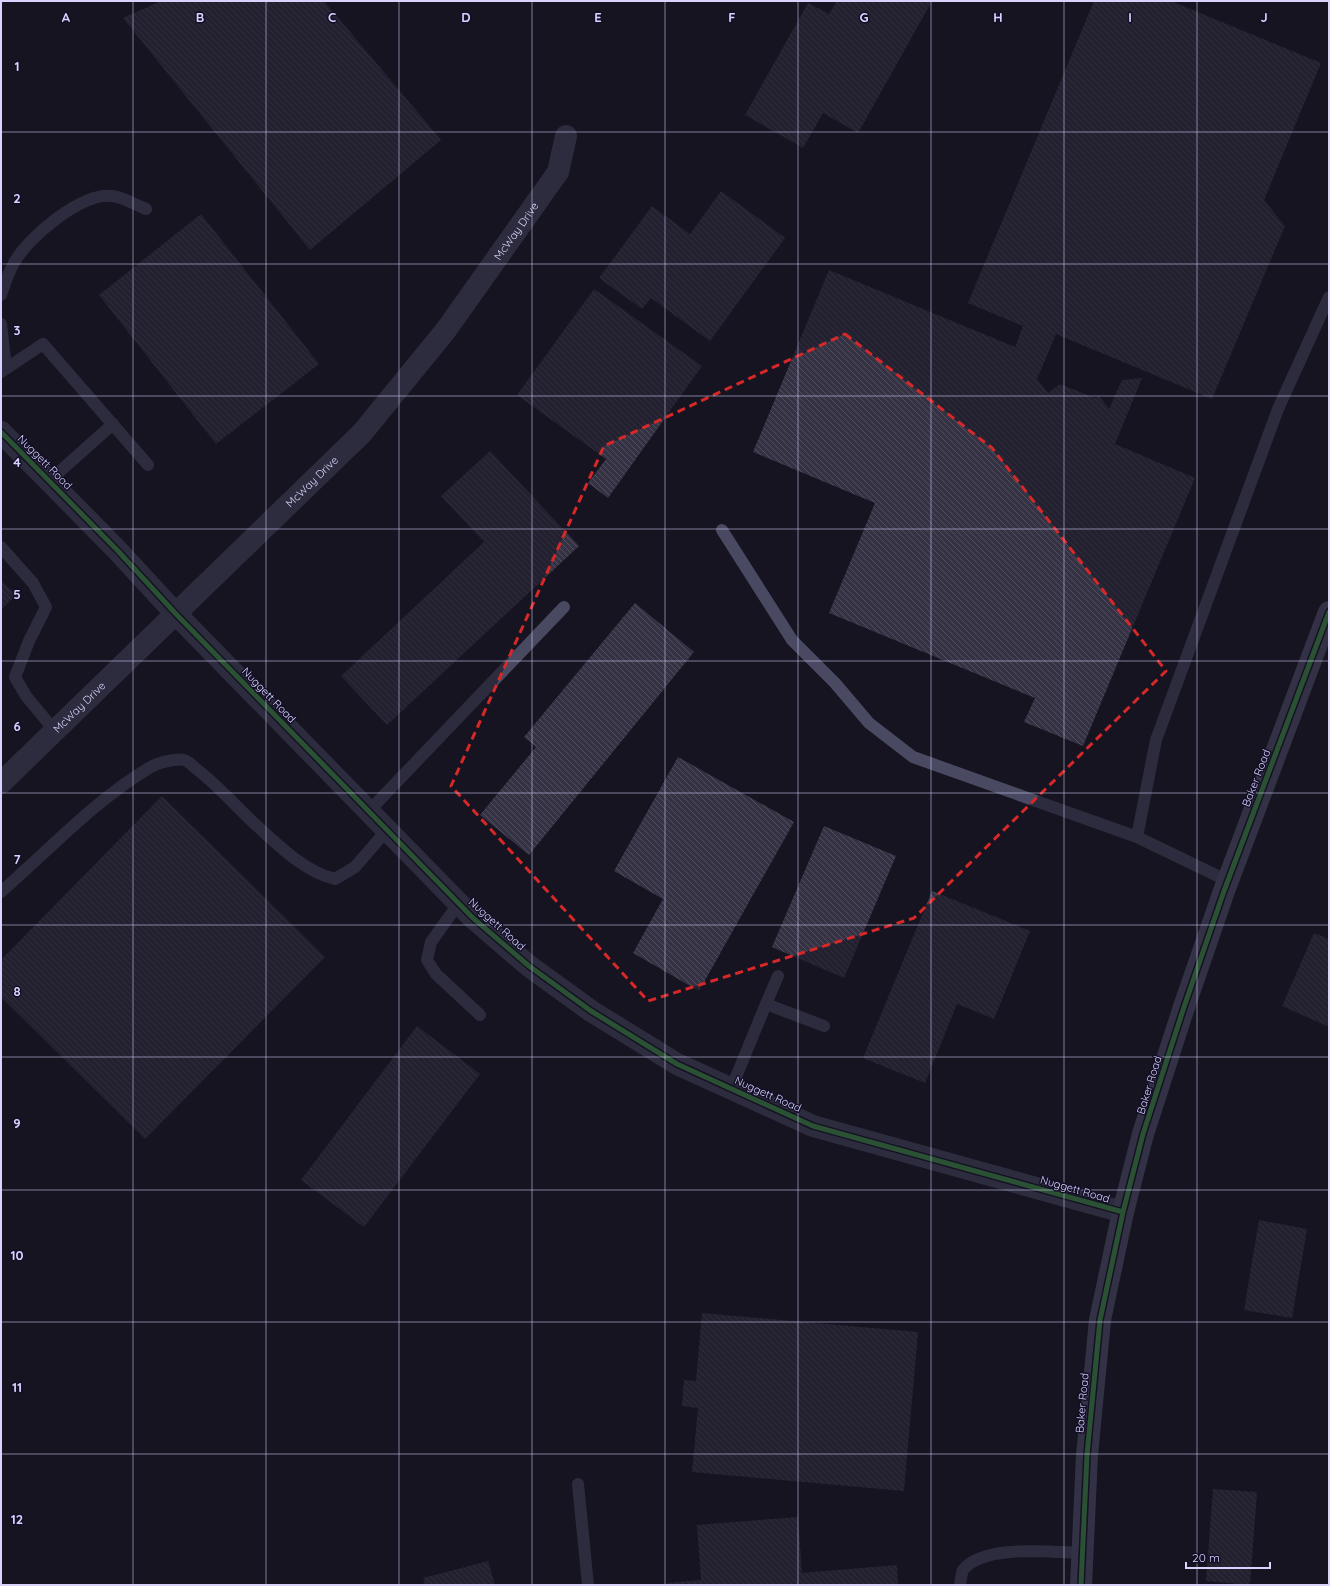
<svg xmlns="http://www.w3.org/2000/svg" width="1330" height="1586" viewBox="0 0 1330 1586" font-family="Quicksand,sans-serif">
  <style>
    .building { fill: url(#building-back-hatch) }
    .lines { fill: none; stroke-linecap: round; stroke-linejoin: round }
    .lane { stroke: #4a4962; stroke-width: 12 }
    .street { stroke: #4a4962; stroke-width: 22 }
    .secondary { stroke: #575674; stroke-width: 22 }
    .cycleway-casing { stroke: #130f26; stroke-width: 8 }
    .cycleway { stroke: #469c4c; stroke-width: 5 }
    .marked { fill: none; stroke: #d62828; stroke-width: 3; stroke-dasharray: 8 5; stroke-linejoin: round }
    .grid { fill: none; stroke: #d9d4ff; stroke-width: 1; stroke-opacity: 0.55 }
    .labels { text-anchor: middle; stroke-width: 3; stroke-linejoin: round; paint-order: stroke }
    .street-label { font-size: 11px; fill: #d9d4ff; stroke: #130f26 }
    .grid-label { font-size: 13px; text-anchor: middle; font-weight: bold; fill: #d9d4ff; stroke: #130f26; stroke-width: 3; stroke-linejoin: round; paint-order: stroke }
  </style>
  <defs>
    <pattern id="building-back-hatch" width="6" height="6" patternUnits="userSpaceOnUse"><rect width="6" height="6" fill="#343243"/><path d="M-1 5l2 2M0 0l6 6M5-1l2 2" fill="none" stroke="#514f5f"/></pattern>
  </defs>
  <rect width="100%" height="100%" fill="#161421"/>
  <!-- building -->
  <g class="building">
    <path d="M161,1h163l117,139 -131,110 -187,-232z"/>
    <path d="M837,1h95l-74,132 -35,-20 -20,35 -58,-33 63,-112 21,11z"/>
    <path d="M1094,1h77l150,62 -57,137 21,26 -73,173 -156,-65 -19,45 11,14 12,-9 35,14 4,-2 10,13 13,-29 20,-2 -27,66 80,34 -112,268 -59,-24 11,-24 -206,-85 46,-110 -122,-51 76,-182 186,77 8,-21 -55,-23z"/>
    <path d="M721,191l64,47 -75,103 -59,-43 -9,11 -43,-31 53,-72 38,28z"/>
    <path d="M201,214l118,150 -103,80 -117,-149z"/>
    <path d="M594,289l108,77 -94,132 -20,-15 18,-24 -89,-64z"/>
    <path d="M490,451l89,95 -192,179 -46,-49 143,-134 -43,-46z"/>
    <path d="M1,580l15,15 -15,15z"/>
    <path d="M635,603l59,49 -165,203 -49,-40 56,-68 -12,-10z"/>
    <path d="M678,757l116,65 -95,169 -66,-38 30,-54 -49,-28z"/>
    <path d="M162,796l163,161 -180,182 -144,-142v-37z"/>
    <path d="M824,826l72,30 -52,122 -72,-31z"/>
    <path d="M932,891l98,40 -36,88 -37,-15 -32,79 -62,-25z"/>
    <path d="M1314,933l15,6v88l-47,-21z"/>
    <path d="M417,1026l63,48 -116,153 -63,-47z"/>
    <path d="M1259,1220l48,9 -15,89 -48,-8z"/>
    <path d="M702,1313l216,19 -14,159 -212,-19 6,-64 -16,-2 2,-26 12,1z"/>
    <path d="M1213,1489l44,3 -7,93 -44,-4z"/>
    <path d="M798,1517l4,56 95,-8 1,20h-232v-2l35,-3 -4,-55z"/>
    <path d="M488,1561l7,24h-70l-2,-7z"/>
  </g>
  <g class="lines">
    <!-- lane -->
    <g class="lane">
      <path d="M1,295c4,-11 7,-22 13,-32 14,-26 67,-70 98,-67 11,1 24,9 34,13"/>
      <path d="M1,324l5,44"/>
      <path d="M1,372l42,-28 105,121"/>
      <path d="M49,481l64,-57"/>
      <path d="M722,530l70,110 43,43 34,40 44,34 224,80 91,44"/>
      <path d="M1,547l32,36 13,24 -17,34 -14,36 11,19 29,35"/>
      <path d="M369,811l195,-204"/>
      <path d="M1137,837l19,-97 122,-331 51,-112"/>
      <path d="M1,892c48,-42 93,-91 148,-124 8,-5 26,-10 35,-8 4,1 8,5 10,7 23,17 41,39 62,58 23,21 49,47 79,54l20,-12 32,-37"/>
      <path d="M459,903l-28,39 -4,18 9,14 44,41"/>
      <path d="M778,976l-12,28 58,22"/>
      <path d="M731,1089l35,-85"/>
      <path d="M578,1484l10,101"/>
      <path d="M960,1585c1,-4 1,-11 3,-15 21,-26 88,-18 119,-17"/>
    </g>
    <!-- street -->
    <g class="street">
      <path d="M1,432l117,119 58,63 297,304 56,48 62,45 86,53 136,62 310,86"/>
      <path id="s1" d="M1,783l361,-350 84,-103 112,-158 8,-36"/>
    </g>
    <!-- secondary -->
    <path class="secondary" d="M1081,1585l6,-130 13,-135 23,-108 20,-78 41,-127 40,-116 105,-279"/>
    <!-- cycleway casing -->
    <g class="cycleway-casing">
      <g id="cycleway">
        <path d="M1,432l117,119 58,63 297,304 56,48 62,45 86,53 136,62 310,86"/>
        <path d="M1081,1585l6,-130 13,-135 23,-108 20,-78 41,-127 40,-116 105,-279"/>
      </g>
    </g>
    <!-- cycleway -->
    <use href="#cycleway" class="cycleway"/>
  </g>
  <!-- marked area -->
  <path d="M0 0H1330V1586H0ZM845,334l147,114 174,223 -252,247 -266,83 -197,-215 153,-340z" fill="#161421" fill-opacity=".55" fill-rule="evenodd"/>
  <path class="marked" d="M845,334l147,114 174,223 -252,247 -266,83 -197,-215 153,-340z"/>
  <!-- grid -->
  <path class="grid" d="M133,1v1584M266,1v1584M399,1v1584M532,1v1584M665,1v1584M798,1v1584M931,1v1584M1064,1v1584M1197,1v1584M1,132h1328M1,264h1328M1,396h1328M1,529h1328M1,661h1328M1,793h1328M1,925h1328M1,1057h1328M1,1190h1328M1,1322h1328M1,1454h1328"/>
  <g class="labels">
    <!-- street labels -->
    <g class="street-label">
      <text dy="4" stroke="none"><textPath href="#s1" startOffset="757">McWay Drive</textPath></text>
      <text transform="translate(45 462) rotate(45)" y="4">Nuggett Road</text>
      <text dy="4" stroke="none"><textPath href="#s1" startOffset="433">McWay Drive</textPath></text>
      <text transform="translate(269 695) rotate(46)" y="4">Nuggett Road</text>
      <text dy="4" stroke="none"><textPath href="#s1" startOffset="109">McWay Drive</textPath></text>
      <text transform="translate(1256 778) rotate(-69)" y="4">Baker Road</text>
      <text transform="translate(497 924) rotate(42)" y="4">Nuggett Road</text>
      <text transform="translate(1149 1085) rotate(-73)" y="4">Baker Road</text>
      <text transform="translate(768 1094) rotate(24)" y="4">Nuggett Road</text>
      <text transform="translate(1075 1189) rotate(16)" y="4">Nuggett Road</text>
      <text transform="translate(1082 1403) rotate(-85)" y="4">Baker Road</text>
    </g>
  </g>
  <g class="grid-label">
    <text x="66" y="22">A</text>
    <text x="200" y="22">B</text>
    <text x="332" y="22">C</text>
    <text x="466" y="22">D</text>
    <text x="598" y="22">E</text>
    <text x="732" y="22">F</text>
    <text x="864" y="22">G</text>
    <text x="998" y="22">H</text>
    <text x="1130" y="22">I</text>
    <text x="1264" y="22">J</text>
    <text x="17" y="71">1</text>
    <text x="17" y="203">2</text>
    <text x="17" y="335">3</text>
    <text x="17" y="467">4</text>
    <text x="17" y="599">5</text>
    <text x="17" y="731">6</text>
    <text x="17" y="864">7</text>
    <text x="17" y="996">8</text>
    <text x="17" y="1128">9</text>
    <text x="17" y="1260">10</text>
    <text x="17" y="1392">11</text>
    <text x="17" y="1524">12</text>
  </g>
  <!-- border -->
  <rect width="1330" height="1586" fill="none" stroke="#d9d4ff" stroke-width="4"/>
  <!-- scale -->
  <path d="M1186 1562v6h84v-6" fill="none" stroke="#d9d4ff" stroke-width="2"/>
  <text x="1192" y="1562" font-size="12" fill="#d9d4ff" stroke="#130f26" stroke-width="3" paint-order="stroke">20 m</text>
</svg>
